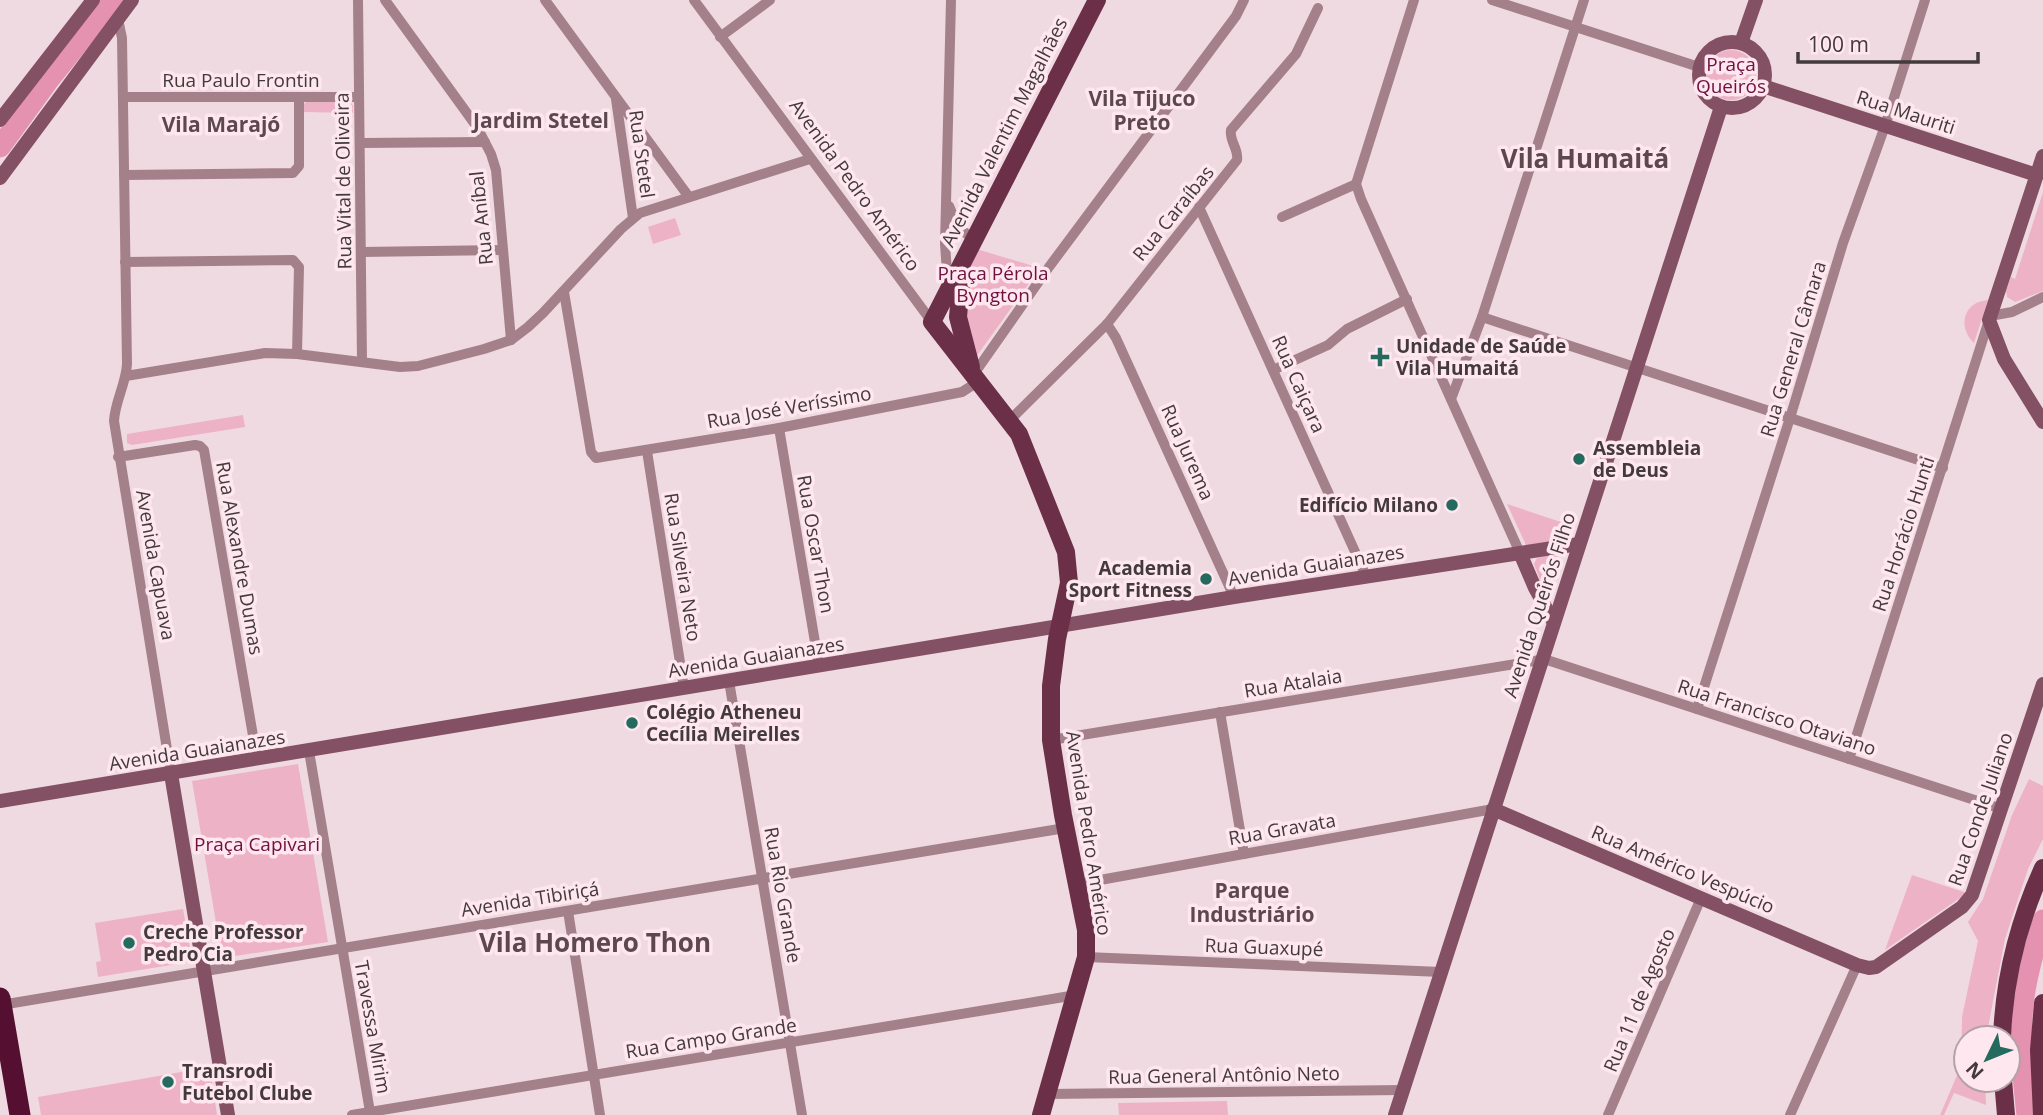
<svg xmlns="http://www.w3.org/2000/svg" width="2043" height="1115" viewBox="0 0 2043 1115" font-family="'Open Sans',sans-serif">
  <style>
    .green { fill: #edb2c6 }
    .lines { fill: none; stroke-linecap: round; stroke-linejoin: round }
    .river { stroke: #e492af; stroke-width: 21 }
    .street { stroke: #a4808b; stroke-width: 10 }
    .secondary { stroke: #835163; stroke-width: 14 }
    .primary { stroke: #6b3047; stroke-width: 18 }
    .highway { stroke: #550f30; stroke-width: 21 }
    .poi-dot { fill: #246a5e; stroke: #fee7ee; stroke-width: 2.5 }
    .labels { text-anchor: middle; stroke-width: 7; stroke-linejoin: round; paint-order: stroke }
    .park-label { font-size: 19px; fill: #70103f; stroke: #fee7ee }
    .street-label { font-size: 19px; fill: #433a3d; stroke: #fee7ee }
    .poi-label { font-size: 19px; font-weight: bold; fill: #433a3d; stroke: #fee7ee; text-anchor: start }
    .neighbourhood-label { font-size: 21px; font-weight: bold; fill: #5c494f; stroke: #fee7ee }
    .district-label { font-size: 26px; font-weight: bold; fill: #5c494f; stroke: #fee7ee }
  </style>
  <rect width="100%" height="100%" fill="#f0dae1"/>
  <!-- green -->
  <g class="green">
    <circle cx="1731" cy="75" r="25"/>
    <path d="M309,99l41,3 3,4v7l-50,-1v-7z"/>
    <path d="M2043,192v99l-28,11 -8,-5 -1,-6 5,-14 4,2z"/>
    <path d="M675,218l6,17 -28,9 -5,-17z"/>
    <path d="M973,248l67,20 -64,89 -13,-52z"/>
    <path d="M1988,300l-14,43c-17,-16 -11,-41 14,-43z"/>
    <path d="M243,415l2,12 -113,18 -5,-2v-9z"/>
    <path d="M1507,504l66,22c-8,17 -30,19 -47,19z"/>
    <path d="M1553,555l7,2 1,7 -7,19 -8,2 -6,-5 -6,-16 3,-6z"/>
    <path d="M298,764l30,178 -106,16 -30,-177z"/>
    <path d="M2029,779l14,7v53l-15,30 -23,70 -19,99h-20v42h19l1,25 -32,-12 -10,22h-4l21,-49 1,-49 16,-76 -10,-19 15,-23 29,-84z"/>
    <path d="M1912,875l55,18 -82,57z"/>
    <path d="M183,909l9,50 -3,3 -91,15 -2,-15 5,-1 -6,-38z"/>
    <path d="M210,1067l7,48h-176l-3,-18z"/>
    <path d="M1227,1101l1,14h-109l-1,-12z"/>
  </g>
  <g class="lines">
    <!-- river -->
    <g class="river">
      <path d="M0,147l48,-66 65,-81"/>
      <path d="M2027,1115c-4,-36 -8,-73 -4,-110 3,-29 12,-57 20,-85"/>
    </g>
    <!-- street -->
    <g class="street">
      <path d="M358,0l4,362"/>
      <path d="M385,0l92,127 14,27 5,16 15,170"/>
      <path d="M545,0l144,197"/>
      <path d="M694,0l238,322"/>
      <path d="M1414,0l-58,184 5,15 159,354"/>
      <path d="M1492,0l207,67"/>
      <path d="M118,19l4,19 5,326c-1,20 -12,37 -13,57l57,353"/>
      <path d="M720,37l50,-37"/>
      <path d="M123,97h236"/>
      <path d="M616,99l17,119"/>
      <path d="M360,143l125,-1"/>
      <path d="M124,175l169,-2 6,-7v-69"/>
      <path d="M949,206l9,22 15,10"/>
      <path d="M1199,207l167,369"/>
      <path d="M1282,217l74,-33"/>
      <path d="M361,252l141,-2"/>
      <path d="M125,262l168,-2 6,7 -2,87"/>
      <path d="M948,287l-3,-43 6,-244"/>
      <path d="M564,292l27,160 5,6 183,-30 183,-36 17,-11"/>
      <path d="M1990,316l22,-4 31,-15"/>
      <path d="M1482,317l461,151"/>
      <path d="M1107,324l9,14 118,259"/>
      <path d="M1273,370l55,-25 19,-16 60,-30"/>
      <path d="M974,374l75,-107 187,-251 8,-16"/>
      <path d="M126,376l139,-23 32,1 103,13 18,-1 66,-17 27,-9 17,-13 15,-14 78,-84 19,-16 170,-54"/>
      <path d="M1451,399l31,-82 102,-317"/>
      <path d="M1010,420l97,-96 130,-164c2,-11 -8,-19 -6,-30l65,-76 22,-46"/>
      <path d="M779,428l40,238"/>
      <path d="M647,451l37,237"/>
      <path d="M118,457l77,-12 5,1 4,4 53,309"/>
      <path d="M1541,658l461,151"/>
      <path d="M729,681l73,434"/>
      <path d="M1697,709l93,-291 53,-175 42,-117 40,-126"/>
      <path d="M1220,712l24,142"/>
      <path d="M1051,740l489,-80"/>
      <path d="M309,751l61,361"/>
      <path d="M1849,759l140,-439"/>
      <path d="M1078,884l415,-75"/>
      <path d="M568,911l32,204"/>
      <path d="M1086,957l355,15"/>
      <path d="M1,1005l1064,-177"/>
      <path d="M1047,1094l356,-4"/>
      <path d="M352,1115l724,-120"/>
      <path d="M1608,1115l93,-217"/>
      <path d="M1790,1115l67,-150"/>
    </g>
    <!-- secondary -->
    <g class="secondary">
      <circle cx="1732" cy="75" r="33"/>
      <path d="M1741,43l15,-43"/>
      <path d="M1763,86l274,89"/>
      <path d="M0,120l93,-120"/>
      <path d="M2043,156l-54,164 15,39 39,63"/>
      <path d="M0,178l132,-178"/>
      <path d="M1520,553l15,35 18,33"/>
      <path d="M171,774l57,341"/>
      <path d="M0,801l1234,-204 345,-53"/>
      <path d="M1493,809l364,156 12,3 7,-1 86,-60 10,-12 71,-211"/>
      <path d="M1395,1115l326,-1008"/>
    </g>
    <!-- primary -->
    <g class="primary">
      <path d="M962,271l-4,46 13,50"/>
      <path d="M2002,1038c2,-58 17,-117 41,-170"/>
      <path d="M2003,1080l3,35"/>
      <path d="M1041,1115l45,-158v-27l-23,-115 -12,-75v-54l6,-47 12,-56 -3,-31 -47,-118 -87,-112 165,-322"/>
      <path d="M2042,1115l-3,-65 4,-47"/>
    </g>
    <!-- highway -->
    <path class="highway" d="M0,998l20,117"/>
  </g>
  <!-- markers -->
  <g class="poi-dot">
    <path d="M1376.5 346.5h7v7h7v7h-7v7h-7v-7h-7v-7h7z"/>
    <circle cx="1579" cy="459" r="7"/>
    <circle cx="1452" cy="505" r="7"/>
    <circle cx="1206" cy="579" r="7"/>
    <circle cx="632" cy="723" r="7"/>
    <circle cx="129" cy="943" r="7"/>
    <circle cx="168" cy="1082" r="7"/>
  </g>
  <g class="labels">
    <!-- park labels -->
    <g class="park-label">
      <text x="1731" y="71">Praça<tspan x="1731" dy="22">Queirós</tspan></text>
      <text x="993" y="280">Praça Pérola<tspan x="993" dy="22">Byngton</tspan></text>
      <text x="257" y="851">Praça Capivari</text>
    </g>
    <!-- street labels -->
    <g class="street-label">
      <text x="241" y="87">Rua Paulo Frontin</text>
      <text transform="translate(1906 112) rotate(18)" y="7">Rua Mauriti</text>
      <text transform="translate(1004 132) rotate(-63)" y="7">Avenida Valentim Magalhães</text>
      <text transform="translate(642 154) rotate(82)" y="7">Rua Stetel</text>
      <text transform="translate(343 181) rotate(-91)" y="7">Rua Vital de Oliveira</text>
      <text transform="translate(855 185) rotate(54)" y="7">Avenida Pedro Américo</text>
      <text transform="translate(1173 213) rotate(-51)" y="7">Rua Caraíbas</text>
      <text transform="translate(481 218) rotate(-96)" y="7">Rua Aníbal</text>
      <text transform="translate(1793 349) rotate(-73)" y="7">Rua General Câmara</text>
      <text transform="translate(1299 384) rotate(66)" y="7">Rua Caiçara</text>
      <text transform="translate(789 407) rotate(-10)" y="7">Rua José Veríssimo</text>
      <text transform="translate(1188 452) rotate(66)" y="7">Rua Jurema</text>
      <text transform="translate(1903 534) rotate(-72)" y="7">Rua Horácio Hunti</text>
      <text transform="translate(816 544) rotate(80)" y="7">Rua Oscar Thon</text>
      <text transform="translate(240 558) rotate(80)" y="7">Rua Alexandre Dumas</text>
      <text transform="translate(156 565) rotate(80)" y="7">Avenida Capuava</text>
      <text transform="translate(1316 565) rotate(-9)" y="7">Avenida Guaianazes</text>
      <text transform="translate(683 567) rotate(81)" y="7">Rua Silveira Neto</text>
      <text transform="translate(1539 605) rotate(-72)" y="7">Avenida Queirós Filho</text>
      <text transform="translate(756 657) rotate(-9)" y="7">Avenida Guaianazes</text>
      <text transform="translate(1293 683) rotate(-9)" y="7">Rua Atalaia</text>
      <text transform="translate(1777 717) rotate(18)" y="7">Rua Francisco Otaviano</text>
      <text transform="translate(197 750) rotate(-9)" y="7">Avenida Guaianazes</text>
      <text transform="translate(1980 809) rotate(-71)" y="7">Rua Conde Juliano</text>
      <text transform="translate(1282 829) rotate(-10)" y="7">Rua Gravata</text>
      <text transform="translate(1089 833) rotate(81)" y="7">Avenida Pedro Américo</text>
      <text transform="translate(1683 869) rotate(23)" y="7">Rua Américo Vespúcio</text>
      <text transform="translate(783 895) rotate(80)" y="7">Rua Rio Grande</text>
      <text transform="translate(530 899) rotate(-9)" y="7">Avenida Tibiriçá</text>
      <text transform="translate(1264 947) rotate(2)" y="7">Rua Guaxupé</text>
      <text transform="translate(1639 1000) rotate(-67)" y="7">Rua 11 de Agosto</text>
      <text transform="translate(373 1027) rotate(80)" y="7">Travessa Mirim</text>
      <text transform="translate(711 1038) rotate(-9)" y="7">Rua Campo Grande</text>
      <text transform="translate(1224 1075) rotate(-1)" y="7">Rua General Antônio Neto</text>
    </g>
    <!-- poi labels -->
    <g class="poi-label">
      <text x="1396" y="353">Unidade de Saúde<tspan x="1396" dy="22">Vila Humaitá</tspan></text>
      <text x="1593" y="455">Assembleia<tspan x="1593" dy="22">de Deus</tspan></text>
      <text x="1438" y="512" text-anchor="end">Edifício Milano</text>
      <text x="1192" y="575" text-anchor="end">Academia<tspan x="1192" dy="22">Sport Fitness</tspan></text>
      <text x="646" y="719">Colégio Atheneu<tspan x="646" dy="22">Cecília Meirelles</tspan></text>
      <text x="143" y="939">Creche Professor<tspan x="143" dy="22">Pedro Cia</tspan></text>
      <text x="182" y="1078">Transrodi<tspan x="182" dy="22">Futebol Clube</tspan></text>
    </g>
    <!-- neighbourhood labels -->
    <g class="neighbourhood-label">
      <text x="1142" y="106">Vila Tijuco<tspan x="1142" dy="24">Preto</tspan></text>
      <text x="541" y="128">Jardim Stetel</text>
      <text x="221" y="132">Vila Marajó</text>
      <text x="1252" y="898">Parque<tspan x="1252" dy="24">Industriário</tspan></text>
    </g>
    <!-- district labels -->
    <g class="district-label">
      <text x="1585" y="168">Vila Humaitá</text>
      <text x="595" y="952">Vila Homero Thon</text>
    </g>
  </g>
  <!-- north arrow -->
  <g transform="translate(1987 1059) rotate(227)"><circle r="33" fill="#fee7ee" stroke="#b3a2a7" stroke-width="2"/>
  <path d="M0-5L12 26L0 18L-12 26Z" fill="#246a5e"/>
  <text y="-10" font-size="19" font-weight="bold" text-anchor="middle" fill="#433a3d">N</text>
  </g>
  <!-- scale -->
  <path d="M1798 52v10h180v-10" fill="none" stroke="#433a3d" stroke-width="3.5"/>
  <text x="1808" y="52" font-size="21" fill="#433a3d" stroke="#fee7ee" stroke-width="5" paint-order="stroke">100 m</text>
</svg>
